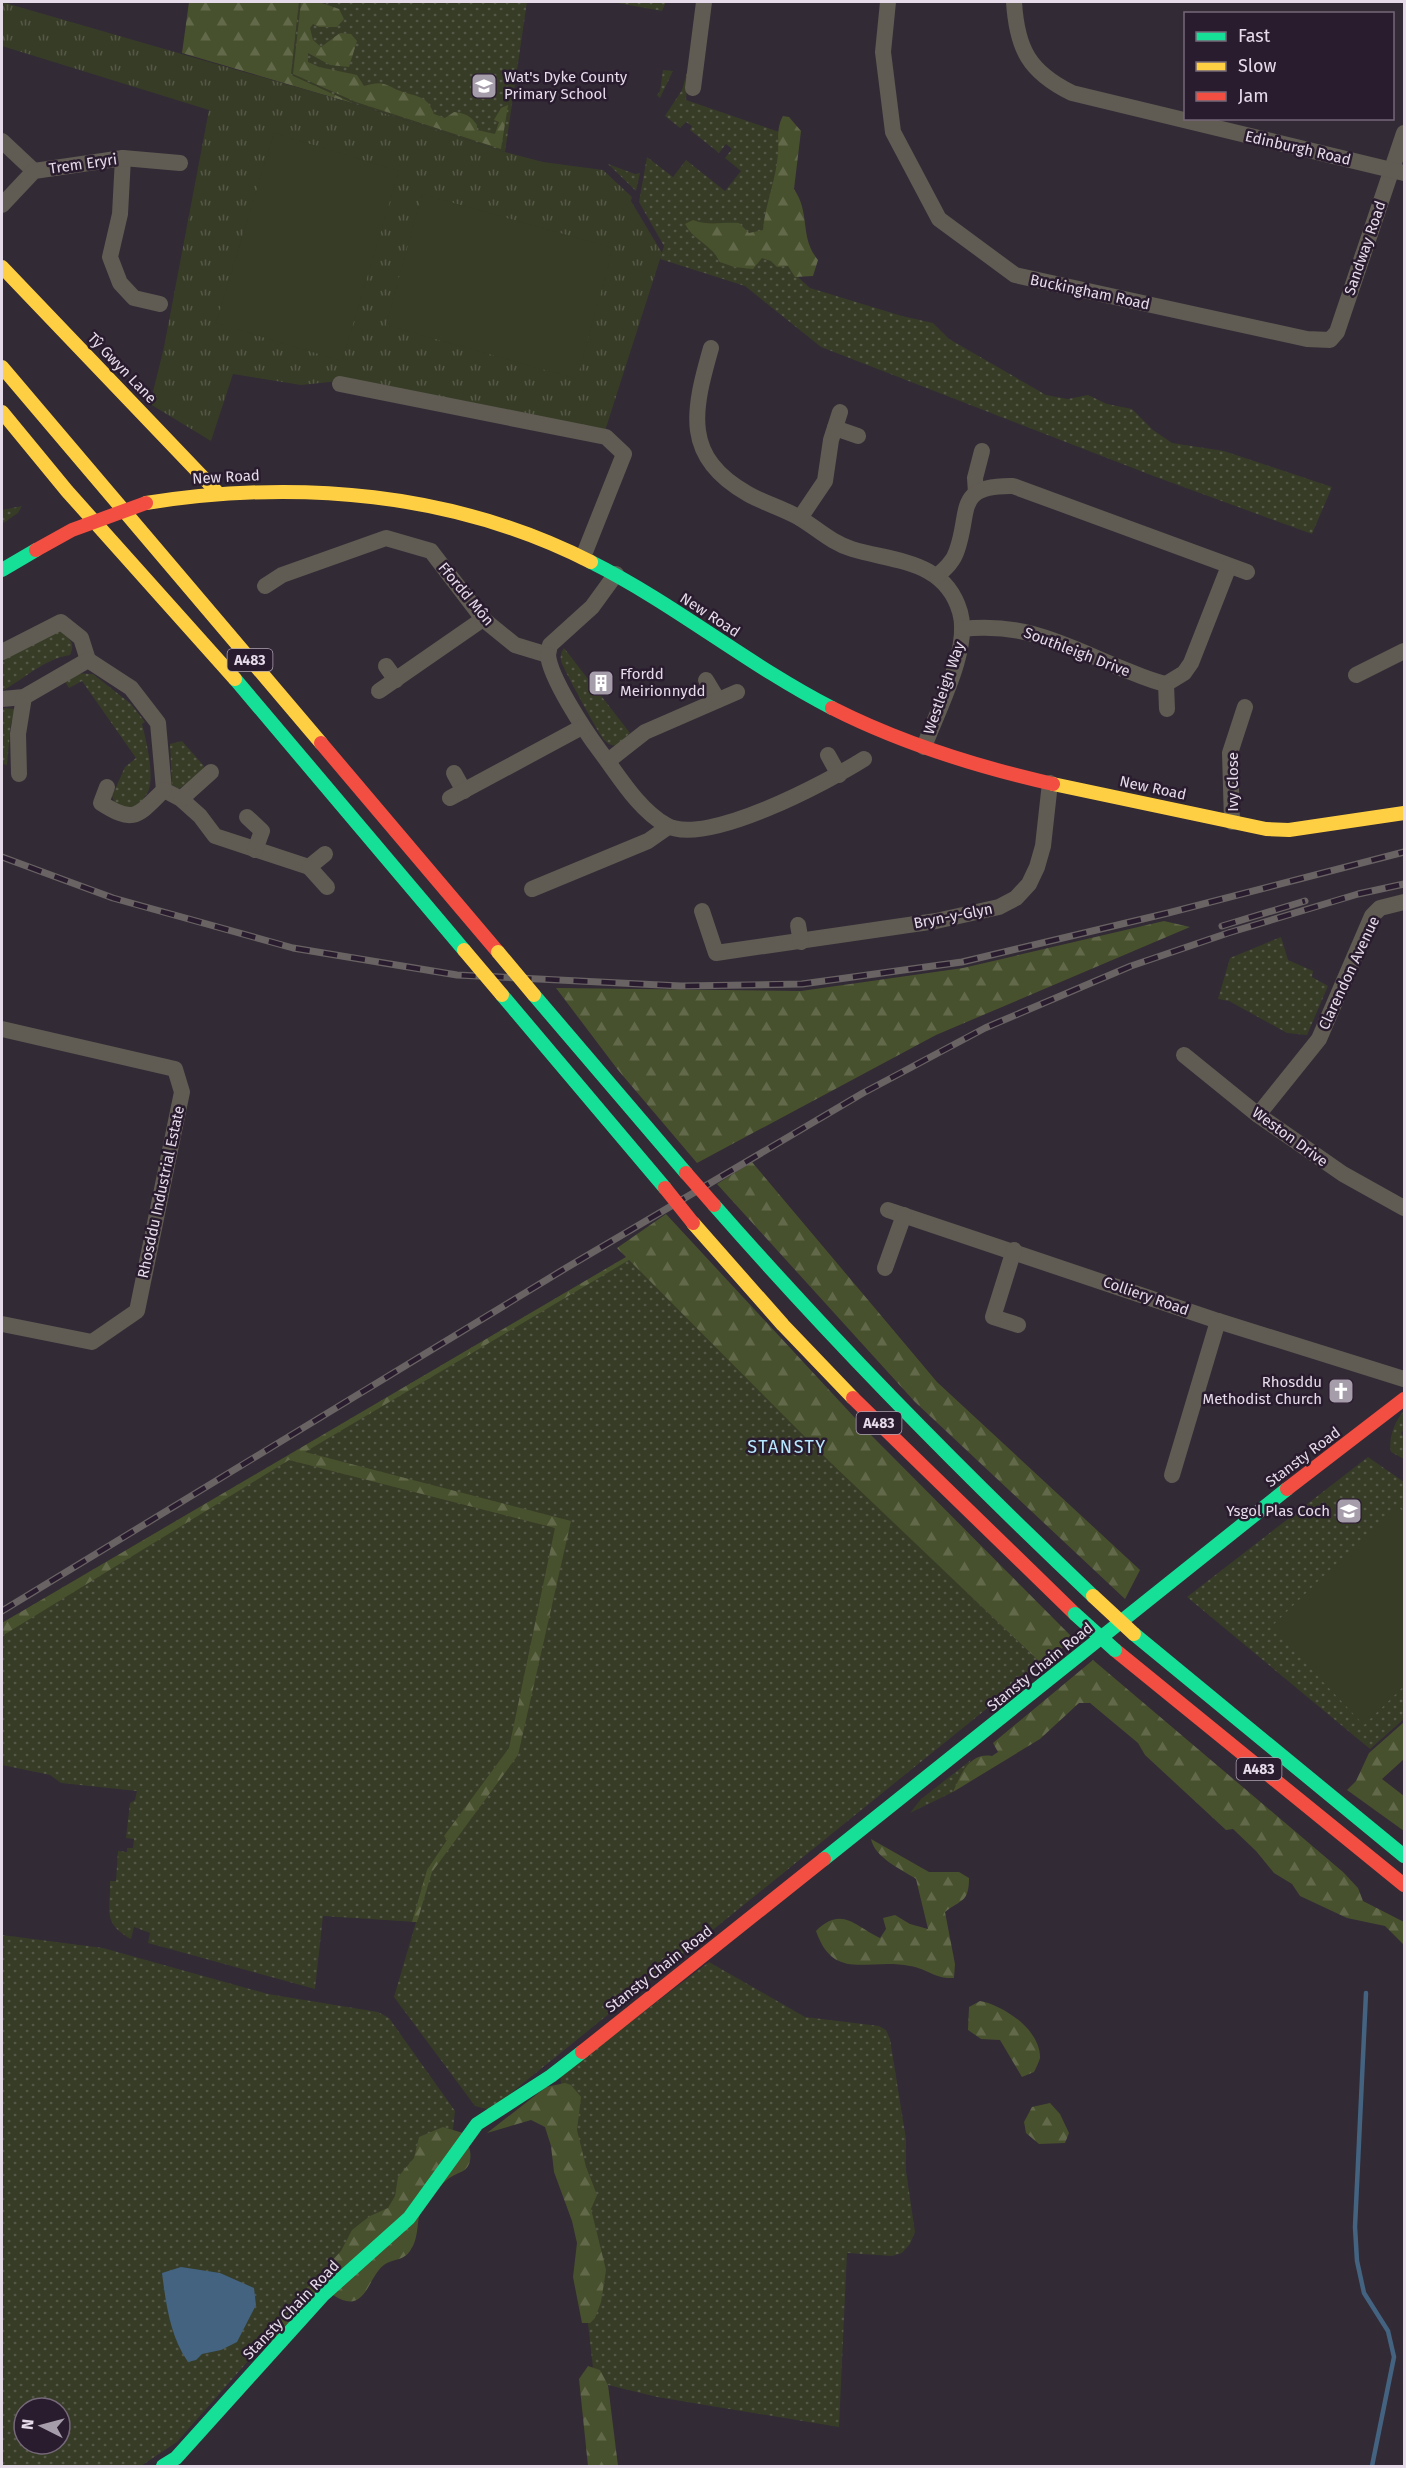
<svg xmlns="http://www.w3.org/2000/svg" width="1406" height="2468" viewBox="0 0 1406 2468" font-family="'Fira Sans',sans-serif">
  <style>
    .grass { fill: url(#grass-dots); fill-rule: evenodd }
    .forest { fill: url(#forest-firs) }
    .park { fill: url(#park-tufts) }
    .pitch { fill: #373c27 }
    .water { fill: #436381 }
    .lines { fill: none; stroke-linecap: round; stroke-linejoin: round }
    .stream { stroke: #436381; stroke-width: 4.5 }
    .street { stroke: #605b53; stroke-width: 16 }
    .fast { stroke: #16e098; stroke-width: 14 }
    .slow { stroke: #ffcf43; stroke-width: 14 }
    .jam { stroke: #f24e42; stroke-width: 14 }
    .rail-casing { stroke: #696364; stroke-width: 7 }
    .rail { stroke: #2a1c2f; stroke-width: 4.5; stroke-dasharray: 14; stroke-linecap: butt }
    .fast-bridge { stroke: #16e098; stroke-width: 14 }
    .slow-bridge { stroke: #ffcf43; stroke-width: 14 }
    .jam-bridge { stroke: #f24e42; stroke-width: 14 }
    .labels { text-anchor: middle; stroke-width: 5; stroke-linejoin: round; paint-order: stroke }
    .shield { fill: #2a1c2f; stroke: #ada2b1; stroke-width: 1.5 }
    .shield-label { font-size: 14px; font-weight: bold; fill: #e5dbe9 }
    .poi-label { font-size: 15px; fill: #e5dbe9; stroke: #2a1c2f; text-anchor: start }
    .street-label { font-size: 15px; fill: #e5dbe9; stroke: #2a1c2f }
    .quarter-label { font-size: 18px; letter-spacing: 1.5px; fill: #b6e9ff; stroke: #2a1c2f }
  </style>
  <defs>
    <pattern id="grass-dots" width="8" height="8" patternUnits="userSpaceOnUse" patternTransform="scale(1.5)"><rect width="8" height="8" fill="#373c27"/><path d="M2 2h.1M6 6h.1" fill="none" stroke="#545846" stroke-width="1.8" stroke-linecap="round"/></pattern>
    <pattern id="forest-firs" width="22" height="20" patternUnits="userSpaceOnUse" patternTransform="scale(1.5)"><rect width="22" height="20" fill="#48512d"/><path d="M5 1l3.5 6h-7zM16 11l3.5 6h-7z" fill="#62694b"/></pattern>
    <pattern id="park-tufts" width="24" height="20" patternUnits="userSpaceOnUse" patternTransform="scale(1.5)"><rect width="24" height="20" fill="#373c27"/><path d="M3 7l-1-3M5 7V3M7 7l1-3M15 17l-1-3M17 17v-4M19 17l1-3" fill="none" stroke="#545846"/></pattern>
  </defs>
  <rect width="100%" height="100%" fill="#322a35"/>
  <!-- grass -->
  <g class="grass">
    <path d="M299,2h228l-22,150 -150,-48 -64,-28z"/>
    <path d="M612,2h54l-4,9z"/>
    <path d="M689,65l-3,35 105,36 -8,117 16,25 11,10 92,28 31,7 16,16 97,56 22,4 20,-4 19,9 25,5 21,21 19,13 52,8 108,36 -20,47 -156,-57 -335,-130 -76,-61 -85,-27 4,-13 -25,-44 8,-45 26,20 13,-17 39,31 16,-20 -16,-13 7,-9 -6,-5 -7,9 -29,-23 2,-4 -6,-4 -6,6 -15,-12 17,-26z"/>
    <path d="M663,70l10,1 -13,27 -3,-3 3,-4z"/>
    <path d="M608,164l27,10 5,-1 -4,18z"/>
    <path d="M22,506l-4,7 -16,11v-14z"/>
    <path d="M57,629c10,8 20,12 13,26 -26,4 -46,24 -68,36v-33z"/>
    <path d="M564,648l66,85 -14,13c-5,-1 -8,-2 -12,-6 -5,-5 -42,-74 -43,-79 -1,-5 0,-9 3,-13z"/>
    <path d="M73,673l20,1 38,30 14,18 -3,2c4,15 16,63 2,73l2,2 -17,11 -15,-8 -2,-6 13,-29 11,-9 -54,-77 -13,7 -7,-11z"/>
    <path d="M2,708l13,1 -1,12 -3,1 -4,43 -5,-1z"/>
    <path d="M182,741l22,25 -2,6 -23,17 -7,-4 -2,-41z"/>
    <path d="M1281,937l7,23 25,11 -1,6 16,9 -21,49 -20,-2 -58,-32 -11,-2 12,-41z"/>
    <path d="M626,1257l261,259 155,148 -552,446 -15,-4 -81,-109 22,-75 -93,-6 -8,73 -167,-46 2,-10 -16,-6 -3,12c-30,-17 -20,-29 -21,-58h6l2,-30 9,1v-4h6l1,-9 -8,-1 4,-35 5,-3 2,-9 -76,-8 -11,-8 -48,-10v-142z"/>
    <path d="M1404,1411v19l-3,3 3,4v22l-13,-7c-3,-13 4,-32 13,-41z"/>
    <path d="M1368,1457l36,25v237l-34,30 -183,-152z"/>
    <path d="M971,1760l-18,32 -43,21 11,-14z"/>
    <path d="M2,1935l101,13 165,46 110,18 11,6 66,93 -2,19 -22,39 -116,116 -138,157 -36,24h-139zM24,2408h36v36h-36z"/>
    <path d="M709,1962l96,55 74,9 7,4 4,9 16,100v32l9,61 -5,12 -8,9 -10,3 -45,-3 -8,174 -182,-30 -49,-12 -8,-15 -7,-2 -33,-292z"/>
  </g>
  <!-- forest -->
  <g class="forest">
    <path d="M189,2h110l-8,73 64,29 -173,-51z"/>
    <path d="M301,2h18l20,7 5,10 -7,8h-18l-6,-3 -3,4 3,12 8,7 19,-14 11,1 6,7 -8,26 -19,-2 -22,-12v9l11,5 38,8 7,11c23,-7 22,1 42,7 15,4 22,5 28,21l11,4 9,-6c11,1 17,4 23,13v5l18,4 4,-12 -5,-2 7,-12 7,-3 -7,44 -145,-47 -63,-28z"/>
    <path d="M783,116l6,1 12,14 -7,58c17,25 5,48 24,71l-5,16 -18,1 -7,-11 -11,1 -6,-6 -9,-3 -9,11 -19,-2 -14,-5c-8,-17 -27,-22 -35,-38l8,-4c15,6 29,2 46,3l10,10 14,-3c2,-25 13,-50 15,-76 1,-13 -2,-26 5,-38z"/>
    <path d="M1164,921l26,6 -254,108 -239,128 -79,-93 -62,-82 245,3 162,-23z"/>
    <path d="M752,1162l185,220 203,188 -15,29 -210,-197 -198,-218z"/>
    <path d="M666,1214l202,218 206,207 -32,25 -212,-202 -201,-202 -324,192 266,69 -53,234 -86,117 -15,50h-5l15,-52 20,-30 -3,-4 65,-88 46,-220 -266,-68 -287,176v-13l624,-366 -9,-9z"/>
    <path d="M1093,1660l250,212 15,16 5,13 41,21v23l-19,-19 -38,-8 -47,-22 -8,-12 -18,-11 -18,-22 -23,-22 -7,1 -81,-75 -7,-12 -48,-40h-11l-39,36 -87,53c8,-17 16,-40 39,-36l6,-4 -5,-9z"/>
    <path d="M1404,1722v37l-22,20 22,17v35l-57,-41 9,-9 13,-28z"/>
    <path d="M871,1839l58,33h30l10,6c0,25 -8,21 -24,34l10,52 -1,14c-20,1 -26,-9 -44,-12 -41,-9 -76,17 -94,-35 26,-26 40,-4 64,7l6,-9 -3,-11 12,-3 15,9 18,5 -12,-50c-15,-10 -41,-21 -45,-40z"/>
    <path d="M980,2001c23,4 61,29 60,57 -1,4 -4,10 -6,14l-12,5 -22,-37 -19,-1 -13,-9 1,-23z"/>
    <path d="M565,2083l6,2 10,12 -4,33 9,37 11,28 -6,14 15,61 -5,32 -6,16 -5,5h-8l-9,-46 4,-34 -5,-22 -18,-49 -3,-26 -6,-19 -14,-7 -44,13 59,-46z"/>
    <path d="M1050,2103l10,11 9,19 -4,10 -26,1 -13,-11 -2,-11 8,-15z"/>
    <path d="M443,2127l20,6c5,10 10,20 6,31 -4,9 -11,8 -18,13 -10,6 -24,24 -30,35 -5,8 -1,25 -11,39 -6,9 -15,8 -23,12 -20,10 -19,55 -54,32l-62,48 -1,-10 16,-22 55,-60 11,-21 18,-14 18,-8 7,-12 3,-19 16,-19 5,-21z"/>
    <path d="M588,2366l12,4 8,15 10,81h-30l-9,-87z"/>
  </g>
  <!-- park -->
  <path class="park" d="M2,2l353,102 150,48 38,10 60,8 29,27 -1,4 31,52 -58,181 -265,-53 -38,4 -68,-11 -22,67 -61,-37 14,-57 45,-237 -207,-64z"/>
  <!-- pitch -->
  <g class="pitch">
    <path d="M274,133l125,38 -57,190 -126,-38z"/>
    <path d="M422,194l191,54 -36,131 -191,-54z"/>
    <path d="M1397,1505l7,8v173l-40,39 -93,-98z"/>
  </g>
  <!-- water -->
  <path class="water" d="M181,2267l39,6 34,15 2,17 -19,37 -16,8 -19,4 -6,6 -8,2c-18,-26 -22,-58 -26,-89z"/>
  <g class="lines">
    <!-- stream -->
    <path class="stream" d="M1366,1993l-11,234 2,34 7,32 24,38 6,26 -22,109"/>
    <!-- street -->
    <g class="street">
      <path d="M888,2l-5,50 10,80 46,87 76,56 292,64 23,1 7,-8 67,-199"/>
      <path d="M1014,2c3,47 15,70 58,91l332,80"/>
      <path d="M693,88l11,-86"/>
      <path d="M2,141l32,30"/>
      <path d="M123,158l-3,56 -10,43 10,26 14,15 26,6"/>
      <path d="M2,205l32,-34 89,-13 57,5"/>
      <path d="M711,348c-18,63 -29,109 37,146 16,9 34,14 50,23 19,11 32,25 54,32 43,13 93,11 108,63 11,37 -23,99 -36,135"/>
      <path d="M340,384l266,53 18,17 -41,103"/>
      <path d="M835,428l23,8"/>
      <path d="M976,493l-1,-15 7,-27"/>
      <path d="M800,518l25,-37 6,-41 9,-28"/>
      <path d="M937,576c8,-7 17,-15 20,-26 14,-39 -3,-65 56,-64l234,86"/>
      <path d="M265,586l17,-11 104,-37 45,13 52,68 32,26 33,10 2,-10 42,-38 24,-33"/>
      <path d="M962,629c62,-7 101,15 156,38 16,6 32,14 48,17"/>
      <path d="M2,652l59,-30 20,16 7,22"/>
      <path d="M548,655c2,23 37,76 52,96 19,25 38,58 66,74 39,23 163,-44 198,-66"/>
      <path d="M386,666l10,14"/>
      <path d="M1356,675l48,-24"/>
      <path d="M706,680l12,20"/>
      <path d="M379,691l104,-72"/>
      <path d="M2,699l22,-2 64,-37 43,28 27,35 6,67 17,9 19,17 15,20 94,31 16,-13"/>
      <path d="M1167,709l-1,-25 18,-11 7,-10 38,-97"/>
      <path d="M828,755l11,20"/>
      <path d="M608,761l37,-29 92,-40"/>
      <path d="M454,773l10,18"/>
      <path d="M19,774l-1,-40 6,-37"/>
      <path d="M107,787l-6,16c34,22 37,12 63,-13"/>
      <path d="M450,798l132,-71"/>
      <path d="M181,799l30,-27"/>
      <path d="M247,817l15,14 -7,19"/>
      <path d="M1232,822l-2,-69 15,-46"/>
      <path d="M309,867l18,20"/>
      <path d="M532,889l116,-48 20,-14"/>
      <path d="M702,911l14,42 220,-32 63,-14 17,-9 13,-14 8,-17 6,-21 7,-63"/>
      <path d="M798,925l3,17"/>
      <path d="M2,1029l173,40 7,23 -45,219 -45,31 -90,-18"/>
      <path d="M1184,1055l74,60 85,59 61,34"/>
      <path d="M1258,1115l61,-76 53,-123 8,-8 24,-6"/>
      <path d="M888,1210l330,111 186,58"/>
      <path d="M1014,1250l-21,67 25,8"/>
      <path d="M885,1268l19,-53"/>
      <path d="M1172,1475l46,-154"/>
    </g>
    <!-- fast -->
    <g class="fast">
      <path d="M591,562c84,42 157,103 241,146"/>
      <path d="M2,570l34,-20"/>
      <path d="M235,679l229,271"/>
      <path d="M502,995l163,193"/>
      <path d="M534,995l152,178"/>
      <path d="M714,1205c120,137 247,266 379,391"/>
      <path d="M1134,1634l270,222"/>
      <path d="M824,1859l463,-370"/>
      <path d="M163,2466l13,-8 147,-163 86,-77 68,-94 74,-48 31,-24"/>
    </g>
    <!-- slow -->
    <g class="slow">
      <path d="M2,267l216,226"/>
      <path d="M2,367l319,376"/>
      <path d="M2,412l65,79 168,188"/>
      <path d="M146,503c151,-24 308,-11 445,59"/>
      <path d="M1053,784l213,45 23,1 115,-17"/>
      <path d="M693,1223l90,102 70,73"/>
    </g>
    <!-- jam -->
    <g class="jam">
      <path d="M832,708c69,35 146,59 221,76"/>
      <path d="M321,743l177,209"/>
      <path d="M853,1398l222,216"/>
      <path d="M1287,1489l117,-90"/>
      <path d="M1115,1650l289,235"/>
      <path d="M582,2052l242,-193"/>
    </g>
    <!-- rail casing -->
    <g class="rail-casing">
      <g id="rail">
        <path d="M2,857l111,41 180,50 164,27 224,11 121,-2 160,-22 206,-49 236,-61"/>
        <path d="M1222,926l83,-25"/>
        <path d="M2,1611l564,-343 297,-175 122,-65 146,-62 97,-33 130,-39 46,-10"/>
      </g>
    </g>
    <!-- rail -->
    <use href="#rail" class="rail"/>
    <!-- fast-bridge -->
    <path class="fast-bridge" d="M1075,1614l40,36"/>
    <!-- slow-bridge -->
    <g class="slow-bridge">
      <path d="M464,950l38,45"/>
      <path d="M498,952l36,43"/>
      <path d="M1093,1596l41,38"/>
    </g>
    <!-- jam-bridge -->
    <g class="jam-bridge">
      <path d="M36,550l36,-20 74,-27"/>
      <path d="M686,1173l28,32"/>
      <path d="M665,1188l28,35"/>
    </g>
  </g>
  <!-- icons -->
  <defs>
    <g id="school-square" transform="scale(1.35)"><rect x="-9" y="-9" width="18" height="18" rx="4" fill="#a69daa" stroke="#2a1c2f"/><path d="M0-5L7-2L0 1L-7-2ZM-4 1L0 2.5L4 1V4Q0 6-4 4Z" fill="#fff"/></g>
    <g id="building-square" transform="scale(1.35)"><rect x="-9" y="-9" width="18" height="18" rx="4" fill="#a69daa" stroke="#2a1c2f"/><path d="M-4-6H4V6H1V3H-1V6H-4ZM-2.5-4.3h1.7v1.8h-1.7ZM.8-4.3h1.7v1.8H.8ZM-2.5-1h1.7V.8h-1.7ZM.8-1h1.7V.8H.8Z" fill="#fff"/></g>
    <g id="church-square" transform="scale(1.35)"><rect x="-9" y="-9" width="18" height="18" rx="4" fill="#a69daa" stroke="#2a1c2f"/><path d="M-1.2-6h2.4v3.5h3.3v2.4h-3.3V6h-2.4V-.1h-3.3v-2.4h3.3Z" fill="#fff"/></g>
  </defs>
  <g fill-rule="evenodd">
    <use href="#school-square" x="484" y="86"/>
    <use href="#building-square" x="601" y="683"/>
    <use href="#church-square" x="1341" y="1391"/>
    <use href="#school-square" x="1349" y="1511"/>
  </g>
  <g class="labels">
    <!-- shield labels -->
    <g class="shield">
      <rect x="227.5" y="649" width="45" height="22" rx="4.5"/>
      <rect x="856.5" y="1412" width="45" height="22" rx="4.5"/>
      <rect x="1236.5" y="1758" width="45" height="22" rx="4.5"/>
    </g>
    <g class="shield-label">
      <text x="250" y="665">A483</text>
      <text x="879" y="1428">A483</text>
      <text x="1259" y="1774">A483</text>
    </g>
    <!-- poi labels -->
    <g class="poi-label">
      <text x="504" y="82">Wat's Dyke County<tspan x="504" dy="17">Primary School</tspan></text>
      <text x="620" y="679">Ffordd<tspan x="620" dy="17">Meirionnydd</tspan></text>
      <text x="1322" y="1387" text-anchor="end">Rhosddu<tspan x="1322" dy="17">Methodist Church</tspan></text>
      <text x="1330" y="1516" text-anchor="end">Ysgol Plas Coch</text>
    </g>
    <!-- street labels -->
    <g class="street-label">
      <text transform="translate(1298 148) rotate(13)" y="5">Edinburgh Road</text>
      <text transform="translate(83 164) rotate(-8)" y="5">Trem Eryri</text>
      <text transform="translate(1365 248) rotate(-71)" y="5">Sandway Road</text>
      <text transform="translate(1090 292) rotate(12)" y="5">Buckingham Road</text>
      <text transform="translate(122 368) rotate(46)" y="5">Tŷ Gwyn Lane</text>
      <text transform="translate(226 477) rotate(-3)" y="5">New Road</text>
      <text transform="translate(466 594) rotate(50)" y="5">Ffordd Môn</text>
      <text transform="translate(710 615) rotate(33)" y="5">New Road</text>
      <text transform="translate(1077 652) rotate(21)" y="5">Southleigh Drive</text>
      <text transform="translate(944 688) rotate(-71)" y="5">Westleigh Way</text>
      <text transform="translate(1233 782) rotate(-90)" y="5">Ivy Close</text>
      <text transform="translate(1153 788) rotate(12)" y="5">New Road</text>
      <text transform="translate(953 916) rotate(-11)" y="5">Bryn-y-Glyn</text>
      <text transform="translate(1349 973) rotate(-65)" y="5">Clarendon Avenue</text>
      <text transform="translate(1290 1137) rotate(36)" y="5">Weston Drive</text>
      <text transform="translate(161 1192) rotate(-78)" y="5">Rhosddu Industrial Estate</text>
      <text transform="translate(1146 1296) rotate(19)" y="5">Colliery Road</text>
      <text transform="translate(1303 1457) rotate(-37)" y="5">Stansty Road</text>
      <text transform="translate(1040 1667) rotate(-39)" y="5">Stansty Chain Road</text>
      <text transform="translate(659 1969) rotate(-38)" y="5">Stansty Chain Road</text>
      <text transform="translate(291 2310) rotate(-46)" y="5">Stansty Chain Road</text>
    </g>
    <!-- quarter labels -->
    <g class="quarter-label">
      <text x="787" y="1453">STANSTY</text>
    </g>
  </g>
  <!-- border -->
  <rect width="1406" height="2468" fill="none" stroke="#e5dbe9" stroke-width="6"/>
  <!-- legend -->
  <rect x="1184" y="12" width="210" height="108" fill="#2a1c2f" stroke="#756879" stroke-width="1.5"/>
  <rect x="1196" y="32" width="30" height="9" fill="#16e098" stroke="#756879" stroke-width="1.5"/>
  <text x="1238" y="42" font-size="18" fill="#e5dbe9">Fast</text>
  <rect x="1196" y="62" width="30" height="9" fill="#ffcf43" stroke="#756879" stroke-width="1.5"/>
  <text x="1238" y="72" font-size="18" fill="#e5dbe9">Slow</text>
  <rect x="1196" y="92" width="30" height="9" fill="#f24e42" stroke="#756879" stroke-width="1.5"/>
  <text x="1238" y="102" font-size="18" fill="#e5dbe9">Jam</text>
  <!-- north arrow -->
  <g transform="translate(42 2426) rotate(276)"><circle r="28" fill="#2a1c2f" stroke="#756879" stroke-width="1.5"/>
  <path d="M0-4.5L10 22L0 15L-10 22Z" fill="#a69daa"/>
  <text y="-9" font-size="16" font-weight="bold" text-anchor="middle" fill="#e5dbe9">N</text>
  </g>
</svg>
